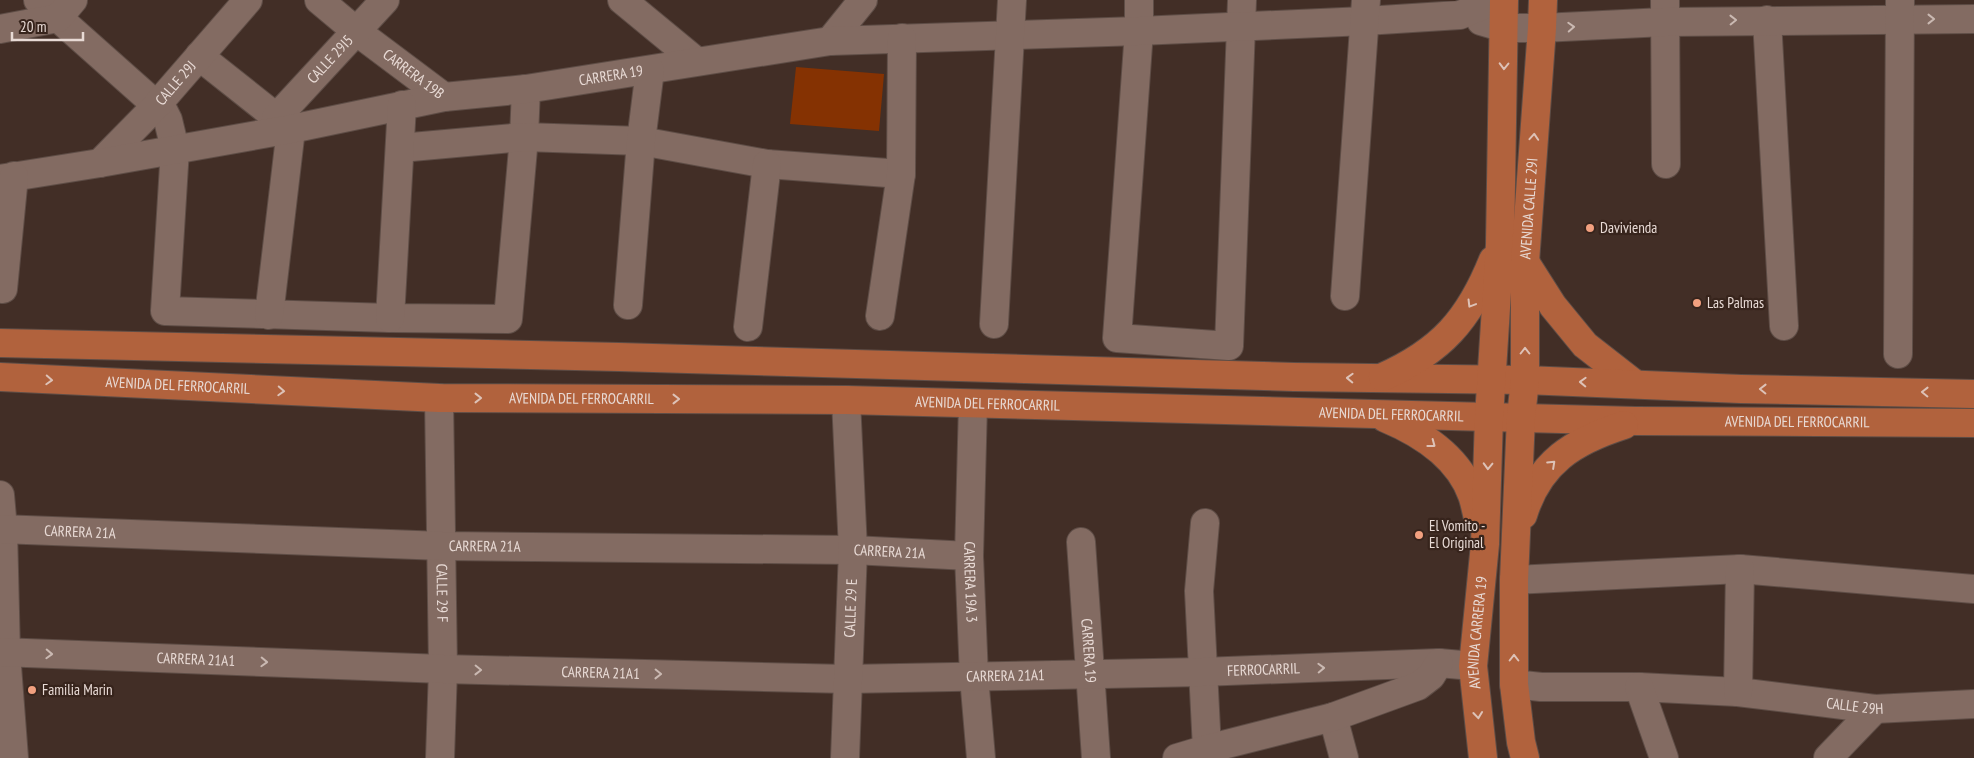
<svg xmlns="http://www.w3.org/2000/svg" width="1974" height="758" viewBox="0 0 1974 758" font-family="'PT Sans Narrow',sans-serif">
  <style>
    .green { fill: #853202 }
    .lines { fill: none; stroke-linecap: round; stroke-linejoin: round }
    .minor-casing { stroke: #5e4d46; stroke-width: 30 }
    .major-casing { stroke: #5e4d46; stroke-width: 30 }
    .minor { stroke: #836b62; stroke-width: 28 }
    .major { stroke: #b1623d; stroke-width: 28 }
    .oneway { stroke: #cab9b2 }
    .oneway2 { stroke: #ddc2b7 }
    .poi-dot { fill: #f2a07f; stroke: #37241c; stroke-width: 2 }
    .labels { text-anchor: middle; stroke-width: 4.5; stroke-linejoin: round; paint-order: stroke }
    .street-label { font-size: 15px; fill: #e8dad5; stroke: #37241c }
    .poi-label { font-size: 15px; fill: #e8dad5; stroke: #37241c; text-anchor: start }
  </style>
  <rect width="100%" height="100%" fill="#422e26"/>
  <!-- green -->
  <path class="green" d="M796,67l88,7 -5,57 -89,-7z"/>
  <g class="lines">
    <!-- minor casing -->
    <g class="minor-casing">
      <g id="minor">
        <path d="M38,0l126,112 4,8 7,29 -10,162 225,7 118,1 16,-182 2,-48"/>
        <path id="s1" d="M319,0l37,31 88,66"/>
        <path d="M622,0l74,61"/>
        <path d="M1139,0v31l-22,307 112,8 13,-346"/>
        <path d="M1665,0l1,164"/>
        <path d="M1767,20l17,306"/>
        <path d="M1481,21l24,7h37l122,-6 310,-3"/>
        <path d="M0,29l58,-11 15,-18"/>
        <path d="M830,41l33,-41"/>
        <path d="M199,56l92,73 -22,186"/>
        <path id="s2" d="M276,118l109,-118"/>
        <path d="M400,148l124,-11 117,4 126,23 134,10"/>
        <path id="s3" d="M100,163l56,-57 92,-106"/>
        <path id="s4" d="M0,179l100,-16 191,-34 153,-32 82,-8 304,-48 309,-10 226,-10 95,-6 36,-15"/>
        <path d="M3,289l11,-113"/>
        <path d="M1345,296l21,-296"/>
        <path d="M628,305l13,-164 9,-71"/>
        <path d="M880,316l21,-142 1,-136"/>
        <path d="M390,318l12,-213"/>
        <path d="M994,324l18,-324"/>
        <path d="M748,327l19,-163"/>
        <path d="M1898,354l2,-353"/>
        <path id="s5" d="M439,398l4,271 -3,89"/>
        <path id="s6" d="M973,404l-4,152 5,121 7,81"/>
        <path d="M0,495l3,34 3,124 8,105"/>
        <path d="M1205,523l-6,68 8,158 2,9"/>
        <path id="s7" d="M0,529l442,17 411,4 116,6"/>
        <path id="s8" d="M1081,542l15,216"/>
        <path d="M1514,580l226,-11 234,20"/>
        <path id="s9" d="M0,652l443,17 404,10 355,-7 237,-9 34,3"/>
        <path id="s10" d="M1514,684l27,3h98l99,5 137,17 99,-5"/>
        <path d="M1639,687l25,71"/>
        <path d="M1738,692l2,-123"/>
        <path d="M1333,717l11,41"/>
        <path id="s11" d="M845,758l8,-208 -7,-150"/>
        <path d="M1177,758l30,-9 126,-32 85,-31 13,-10 8,-13"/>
        <path d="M1828,758l47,-49"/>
      </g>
    </g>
    <!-- major casing -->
    <g class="major-casing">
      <g id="major">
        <path d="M1525,262l28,44 32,39 50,39"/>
        <path d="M0,343l619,14 675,20 231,3 216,9 233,5"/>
        <path id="s12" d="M0,377l439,21 407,2 790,21 338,2"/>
        <path d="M1383,377c58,-26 86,-57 110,-117"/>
        <path d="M1385,418c36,15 73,38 87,77 3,8 4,17 7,26"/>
        <path d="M1523,515c16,-53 51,-74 101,-90"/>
        <path id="s13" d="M1483,758l-10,-92 12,-122 4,-127 11,-172 4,-245"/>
        <path id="s14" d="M1525,758l-4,-16 -7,-58v-104l7,-163 4,-37v-118l17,-234 1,-28"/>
      </g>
    </g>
    <!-- minor -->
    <use href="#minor" class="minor"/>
    <!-- major -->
    <use href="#major" class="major"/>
  </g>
  <!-- one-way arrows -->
  <defs><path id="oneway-chevron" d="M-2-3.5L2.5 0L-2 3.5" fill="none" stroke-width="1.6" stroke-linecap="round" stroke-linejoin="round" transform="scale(1.25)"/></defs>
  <g class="oneway">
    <use href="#oneway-chevron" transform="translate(1931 19)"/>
    <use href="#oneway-chevron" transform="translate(1733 20) rotate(-1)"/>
    <use href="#oneway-chevron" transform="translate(1571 27) rotate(-3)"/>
    <use href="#oneway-chevron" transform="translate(49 654) rotate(2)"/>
    <use href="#oneway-chevron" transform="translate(264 662) rotate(2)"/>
    <use href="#oneway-chevron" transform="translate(1321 668) rotate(-2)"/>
    <use href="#oneway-chevron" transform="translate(478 670) rotate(1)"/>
    <use href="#oneway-chevron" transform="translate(658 674) rotate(1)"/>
  </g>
  <g class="oneway2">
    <use href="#oneway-chevron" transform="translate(1504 66) rotate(91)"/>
    <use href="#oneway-chevron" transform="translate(1534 137) rotate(-86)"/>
    <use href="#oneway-chevron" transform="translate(1471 304) rotate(121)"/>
    <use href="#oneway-chevron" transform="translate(1525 351) rotate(-90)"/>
    <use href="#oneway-chevron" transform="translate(1350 378) rotate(-178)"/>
    <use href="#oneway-chevron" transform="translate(49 380) rotate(3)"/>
    <use href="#oneway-chevron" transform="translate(1583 382) rotate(-178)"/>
    <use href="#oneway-chevron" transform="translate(1763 389) rotate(-179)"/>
    <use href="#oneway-chevron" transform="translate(281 391) rotate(3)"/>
    <use href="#oneway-chevron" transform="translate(1925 392) rotate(-179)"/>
    <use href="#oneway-chevron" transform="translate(478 398)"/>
    <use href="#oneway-chevron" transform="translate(676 399)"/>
    <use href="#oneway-chevron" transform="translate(1432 444) rotate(37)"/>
    <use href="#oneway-chevron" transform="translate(1552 464) rotate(-43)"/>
    <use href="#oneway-chevron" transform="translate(1488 466) rotate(92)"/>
    <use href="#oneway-chevron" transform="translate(1514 658) rotate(-90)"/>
    <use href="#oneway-chevron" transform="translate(1478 715) rotate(84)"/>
  </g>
  <!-- markers -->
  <g class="poi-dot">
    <circle cx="1590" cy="228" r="5"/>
    <circle cx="1697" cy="303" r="5"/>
    <circle cx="1419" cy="535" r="5"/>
    <circle cx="32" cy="690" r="5"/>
  </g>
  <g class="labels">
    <!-- street labels -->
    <g class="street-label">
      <text dy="5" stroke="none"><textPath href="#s2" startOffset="80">CALLE 29I5</textPath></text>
      <text dy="5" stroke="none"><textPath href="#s1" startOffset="120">CARRERA 19B</textPath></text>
      <text dy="5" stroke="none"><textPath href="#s4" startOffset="620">CARRERA 19</textPath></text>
      <text dy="5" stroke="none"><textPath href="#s3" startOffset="110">CALLE 29J</textPath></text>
      <text dy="5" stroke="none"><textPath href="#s14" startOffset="551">AVENIDA CALLE 29I</textPath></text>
      <text dy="5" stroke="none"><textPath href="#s12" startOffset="178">AVENIDA DEL FERROCARRIL</textPath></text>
      <text dy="5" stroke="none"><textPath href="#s12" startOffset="582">AVENIDA DEL FERROCARRIL</textPath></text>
      <text dy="5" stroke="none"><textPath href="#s12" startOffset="988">AVENIDA DEL FERROCARRIL</textPath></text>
      <text dy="5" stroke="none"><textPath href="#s12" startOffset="1392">AVENIDA DEL FERROCARRIL</textPath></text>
      <text dy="5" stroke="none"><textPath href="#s12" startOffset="1798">AVENIDA DEL FERROCARRIL</textPath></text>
      <text dy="5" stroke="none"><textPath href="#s7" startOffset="80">CARRERA 21A</textPath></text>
      <text dy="5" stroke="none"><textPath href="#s7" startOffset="485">CARRERA 21A</textPath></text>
      <text dy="5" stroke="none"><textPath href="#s7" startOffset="890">CARRERA 21A</textPath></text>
      <text dy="5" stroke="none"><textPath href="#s6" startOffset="178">CARRERA 19A 3</textPath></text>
      <text dy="5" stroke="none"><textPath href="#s5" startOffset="195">CALLE 29 F</textPath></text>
      <text dy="5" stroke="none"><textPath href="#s11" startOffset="150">CALLE 29 E</textPath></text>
      <text dy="5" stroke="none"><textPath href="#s13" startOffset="126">AVENIDA CARRERA 19</textPath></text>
      <text dy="5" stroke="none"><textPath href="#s8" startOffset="109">CARRERA 19</textPath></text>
      <text dy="5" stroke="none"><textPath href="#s9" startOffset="196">CARRERA 21A1</textPath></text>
      <text dy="5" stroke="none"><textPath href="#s9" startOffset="1264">FERROCARRIL</textPath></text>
      <text dy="5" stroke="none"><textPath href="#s9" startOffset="601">CARRERA 21A1</textPath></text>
      <text dy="5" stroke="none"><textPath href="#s9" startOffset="1006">CARRERA 21A1</textPath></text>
      <text dy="5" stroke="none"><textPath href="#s10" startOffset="342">CALLE 29H</textPath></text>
    </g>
    <!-- poi labels -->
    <g class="poi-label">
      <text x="1600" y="233">Davivienda</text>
      <text x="1707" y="308">Las Palmas</text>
      <text x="1429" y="531">El Vomito -<tspan x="1429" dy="17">El Original</tspan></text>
      <text x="42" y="695">Familia Marin</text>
    </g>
  </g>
  <!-- scale -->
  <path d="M12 32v8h71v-8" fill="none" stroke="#e8dad5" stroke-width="2.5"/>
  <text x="20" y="32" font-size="15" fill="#e8dad5" stroke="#37241c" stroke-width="4" paint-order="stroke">20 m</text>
</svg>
